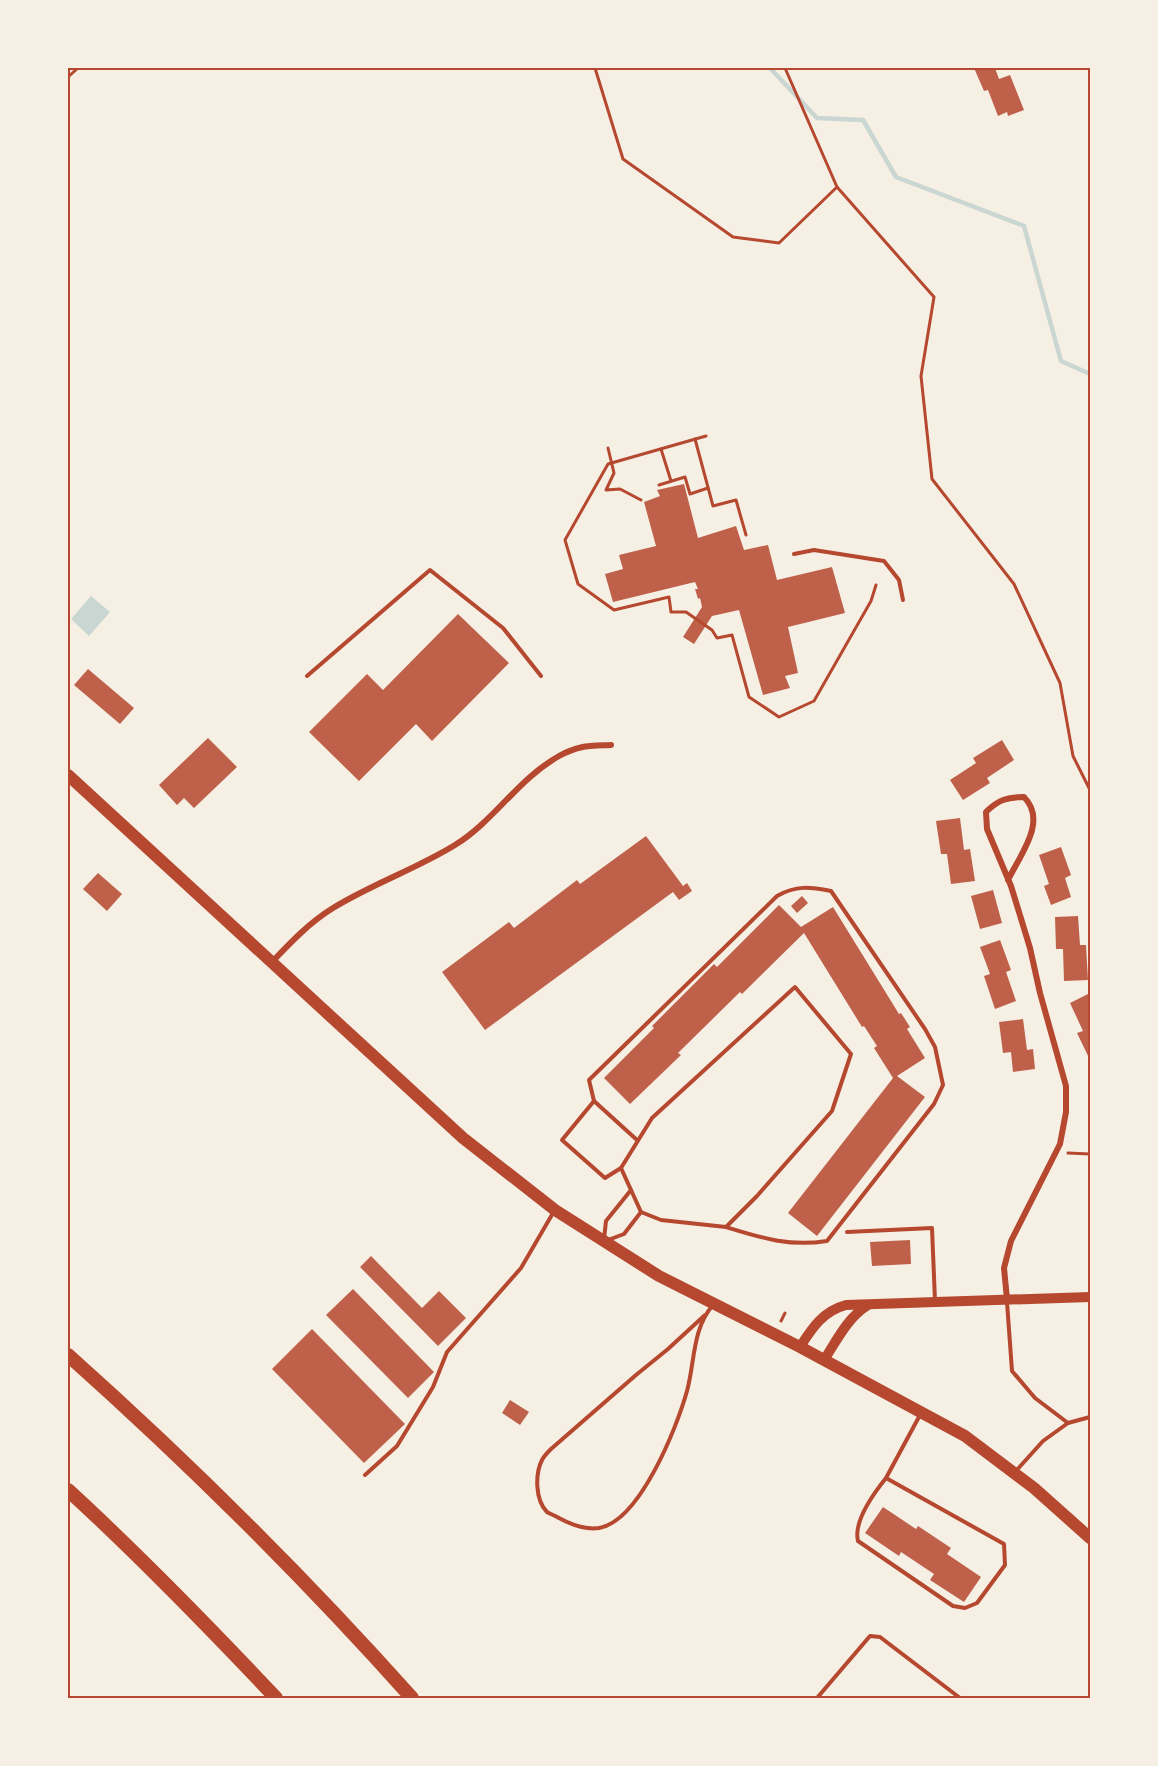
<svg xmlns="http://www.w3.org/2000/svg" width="1158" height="1766" viewBox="0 0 1158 1766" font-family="Georgia,serif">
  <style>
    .water { fill: #c9d6d2 }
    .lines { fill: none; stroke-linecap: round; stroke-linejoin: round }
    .stream { stroke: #c9d6d2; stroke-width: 4.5 }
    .building { fill: #bf614a }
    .path { stroke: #b5482f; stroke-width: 3 }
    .service { stroke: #b5482f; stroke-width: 4 }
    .minor { stroke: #b5482f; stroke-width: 6 }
    .secondary { stroke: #b5482f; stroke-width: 10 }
    .primary { stroke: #b5482f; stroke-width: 12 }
    .motorway { stroke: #b5482f; stroke-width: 14 }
    .neatline { fill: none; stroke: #b5482f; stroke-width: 2 }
  </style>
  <rect width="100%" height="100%" fill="#f6efe4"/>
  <!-- water -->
  <path class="water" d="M91,596l19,16 -21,24 -18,-17z"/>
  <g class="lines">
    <!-- stream -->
    <path class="stream" d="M770,68l47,50 46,2 33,57 128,49 37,135 29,13"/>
  </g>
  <!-- building -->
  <g class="building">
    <path d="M974,68h21l4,11 11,-4 14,35 -16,6 -1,-4 -9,4 -10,-26 -4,1z"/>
    <path d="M684,484l14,54 38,-12 8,24 24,-5 9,35 55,-13 13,46 -57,14 10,46 -13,3 5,12 -27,7 -24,-85 -27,6 -18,28 -11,-7 19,-30 -2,-9 -2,1 -3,-10h3l-3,-7 -82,20 -8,-28 18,-5 -4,-14 37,-9 -12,-44 16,-6 -3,-6z"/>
    <path d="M458,614l51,49 -77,78 -16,-17 -57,57 -50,-49 58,-58 16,16z"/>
    <path d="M88,669l46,39 -14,16 -46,-39z"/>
    <path d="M208,738l29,29 -43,41 -10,-10 -7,7 -18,-20z"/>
    <path d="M1002,740l12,20 -27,18 3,5 -27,17 -13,-20 26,-17 -3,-5z"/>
    <path d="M960,818l4,32 6,-1 5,32 -24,3 -4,-30h-6l-5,-33z"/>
    <path d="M646,836l37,50 4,-3 5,8 -13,9 -6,-8 -188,138 -43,-58 67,-50 5,6 63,-48 3,4z"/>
    <path d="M1061,847l10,28 -6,3 6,19 -20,8 -7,-19 5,-2 -10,-29z"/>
    <path d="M98,873l24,21 -15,17 -24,-22z"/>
    <path d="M993,890l9,33 -22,6 -9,-33z"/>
    <path d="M802,896l6,7 -11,10 -6,-7z"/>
    <path d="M779,905l22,22 32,-20 66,107 2,-1 9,14 -3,2 18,29 -28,18 28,21 -108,139 -29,-23 105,-135 -19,-30 3,-2 -13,-20 -2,1 -58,-94 -62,61 -2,-2 -62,61 3,2 -51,49 -26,-26 50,-50 -2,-2 62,-62 3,3z"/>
    <path d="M1078,916l2,29h6l2,35 -24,1 -1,-32h-7l-1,-32z"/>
    <path d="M1000,940l11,30 -5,2 10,29 -21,8 -11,-33 6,-2 -10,-27z"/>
    <path d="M1090,993v67l-13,-27 6,-2 -13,-28z"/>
    <path d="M1023,1019l4,31 6,-1 2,20 -22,3 -2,-20 -8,1 -4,-31z"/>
    <path d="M910,1240l1,24 -39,2 -2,-24z"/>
    <path d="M371,1256l51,52 17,-17 27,27 -28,28 -78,-79z"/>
    <path d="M353,1289l81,83 -26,26 -82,-83z"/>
    <path d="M312,1329l93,95 -41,39 -92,-94z"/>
    <path d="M510,1400l19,12 -9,13 -18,-12z"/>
    <path d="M883,1507l33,22 2,-3 33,22 -4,6 34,23 -17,25 -34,-22 4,-6 -33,-22 -2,4 -34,-23z"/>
  </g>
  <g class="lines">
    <!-- path -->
    <g class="path">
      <path d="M595,68l28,91 110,78 46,6 58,-56"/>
      <path d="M785,68l52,119 97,110 -13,79 11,103 82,105 46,99 13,73 17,34"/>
      <path d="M68,77l10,-9"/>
      <path d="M706,436l-98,28 -43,76 13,44 36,26 55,-13 2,15h15l26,18 5,8 15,-3 17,62 30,20 35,-16 57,-100 5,-16"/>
      <path d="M695,439l18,67 23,-6 10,35"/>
      <path d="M608,448l6,25 -8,17 14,-1 21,11"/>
      <path d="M661,449l10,32"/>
      <path d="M659,485l26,-8 5,17 18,-6"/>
      <path d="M1068,1153l22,1"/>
      <path d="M781,1321l4,-8"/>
    </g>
    <!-- service -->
    <g class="service">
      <path d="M794,554l20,-4 70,11 15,19 4,20"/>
      <path d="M307,676l123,-106 73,58 38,48"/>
      <path d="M795,987l56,67 -19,57 -75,85 -31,31 -65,-7 -20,-8 -20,-44 31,-50z"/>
      <path d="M594,1101l-5,-21 188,-184c19,-11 33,-9 54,-5l94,138 10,18 8,38 -9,19 -107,137c-38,6 -65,-3 -101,-14"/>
      <path d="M621,1168l-16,10 -43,-38 32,-39 43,39"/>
      <path d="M847,1232l85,-4 3,73"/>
      <path d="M604,1239l2,-18 25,-31"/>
      <path d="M608,1240l16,-6 17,-22"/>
      <path d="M1007,1302l5,69 23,27 33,25"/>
      <path d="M705,1315l-37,34 -32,26 -85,74c-3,3 -7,7 -9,11 -7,14 -7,40 5,52 3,2 9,4 12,6 11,6 26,12 40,10 41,-7 78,-101 88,-137 8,-29 5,-62 26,-86"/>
      <path d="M1015,1472l28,-31 25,-18 22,-6"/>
      <path d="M365,1475l32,-29 36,-59 14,-35 74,-84 32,-55"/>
      <path d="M886,1478c-12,15 -33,43 -28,63l95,65 12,2 12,-5 28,-38 -1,-21 -118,-66 34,-63"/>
      <path d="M817,1698l53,-62 10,1 80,61"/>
    </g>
    <!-- minor -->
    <g class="minor">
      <path d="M272,962c19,-20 38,-40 61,-54 39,-24 83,-39 122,-63 39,-24 63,-66 104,-89 20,-11 30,-10 52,-11"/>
      <path d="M1007,1299l-3,-31 7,-27 49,-97 6,-32v-26l-26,-93 -10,-45 -19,-62 -24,-57 -1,-17c12,-12 21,-15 38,-15 24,24 -4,58 -16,83"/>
    </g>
    <!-- secondary -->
    <g class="secondary">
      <path d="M800,1347c12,-19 23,-36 46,-42l244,-8"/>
      <path d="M824,1360c13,-20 24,-43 44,-55"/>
    </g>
    <!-- primary -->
    <path class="primary" d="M68,775l395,363 92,72 104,66 141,71 165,89 69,52 56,50"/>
    <!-- motorway -->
    <g class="motorway">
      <path d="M68,1355c122,109 235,221 344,343"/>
      <path d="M68,1490c72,66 141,137 208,208"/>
    </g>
  </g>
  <!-- border -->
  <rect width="1158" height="1766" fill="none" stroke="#f6efe4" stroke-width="138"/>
  <rect x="69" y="69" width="1020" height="1628" class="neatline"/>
</svg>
